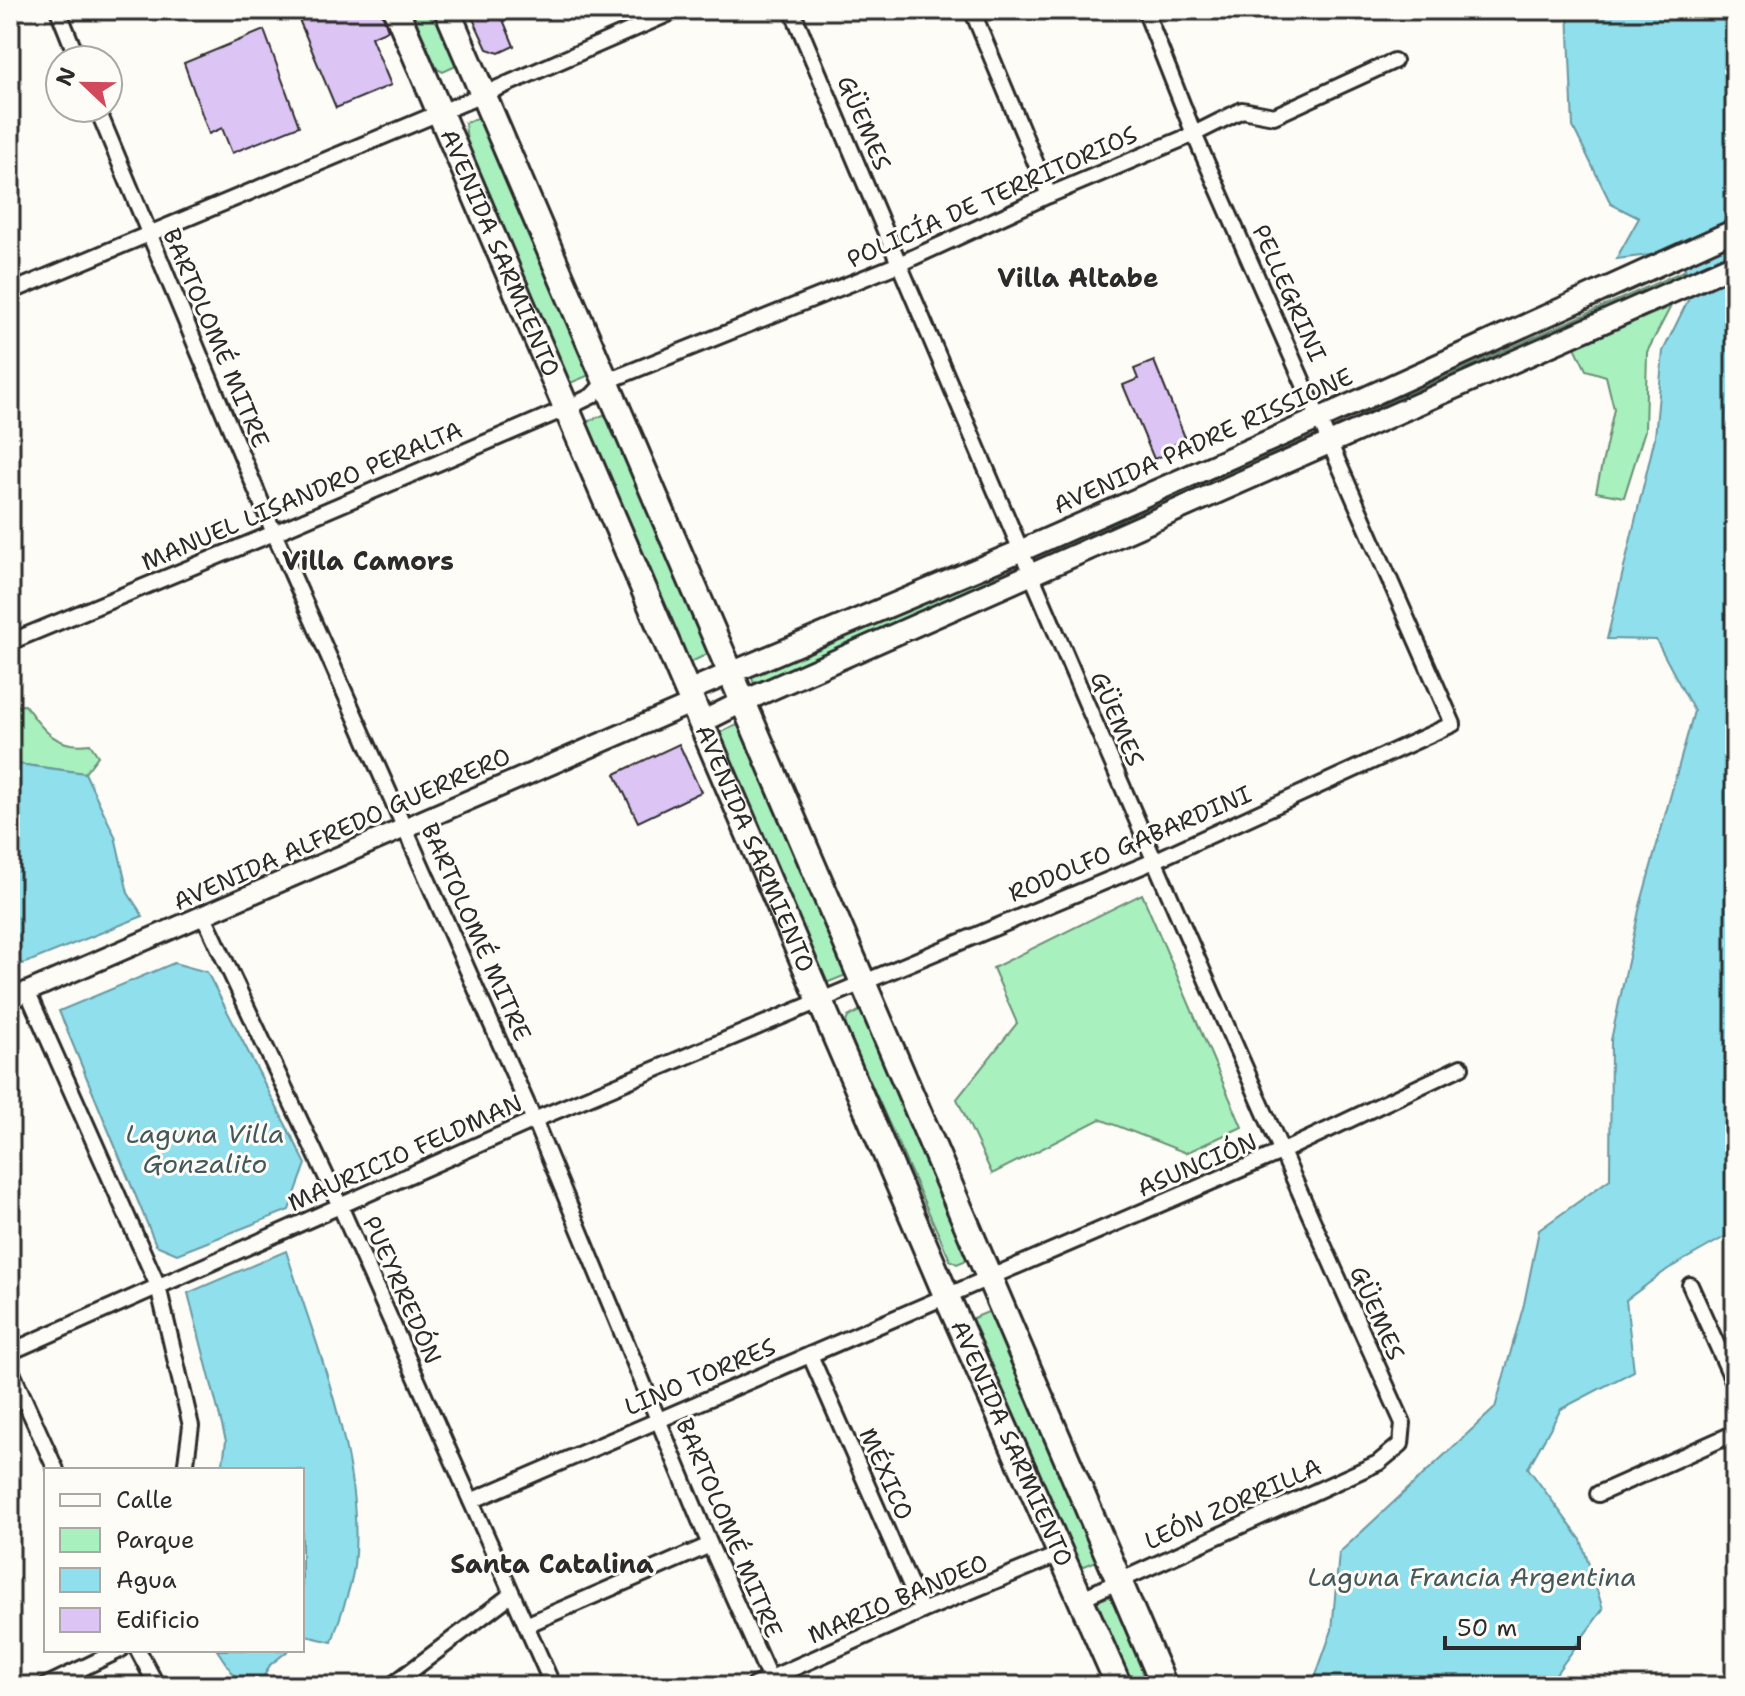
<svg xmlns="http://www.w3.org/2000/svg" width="1745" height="1696" viewBox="0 0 1745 1696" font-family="'Shantell Sans',sans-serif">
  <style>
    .green { fill: #a8f0bd; stroke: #6a8e74; stroke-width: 2 }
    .water { fill: #8fdfec; stroke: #67979f; stroke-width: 2 }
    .building { fill: #dcc4f4; stroke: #2b2b2b; stroke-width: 2 }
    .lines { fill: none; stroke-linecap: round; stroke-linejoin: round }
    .minor-casing { stroke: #2b2b2b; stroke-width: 20 }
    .tertiary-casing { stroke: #2b2b2b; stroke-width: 24 }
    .secondary-casing { stroke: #2b2b2b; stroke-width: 26 }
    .primary-casing { stroke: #2b2b2b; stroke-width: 30 }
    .minor { stroke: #fdfcf7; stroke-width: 14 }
    .tertiary { stroke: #fdfcf7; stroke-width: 18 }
    .secondary { stroke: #fdfcf7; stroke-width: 20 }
    .primary { stroke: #fdfcf7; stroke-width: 24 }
    .labels { text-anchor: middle; stroke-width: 6; stroke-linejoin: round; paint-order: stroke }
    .street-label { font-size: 24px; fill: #2b2b2b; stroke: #fdfcf7 }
    .neighbourhood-label { font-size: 26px; font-weight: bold; fill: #2b2b2b; stroke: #fdfcf7 }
    .water-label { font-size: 26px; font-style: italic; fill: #44585b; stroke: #fdfcf7 }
  </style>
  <rect width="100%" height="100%" fill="#fdfcf7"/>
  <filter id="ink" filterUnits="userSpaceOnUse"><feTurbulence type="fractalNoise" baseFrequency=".0125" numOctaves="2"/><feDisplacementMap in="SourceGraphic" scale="16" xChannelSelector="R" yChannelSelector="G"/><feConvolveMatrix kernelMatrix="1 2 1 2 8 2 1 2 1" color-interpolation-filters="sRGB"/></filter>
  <g filter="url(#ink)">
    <!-- green -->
    <g class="green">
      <path d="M411,10h25l22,50 -2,6 -13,6 -6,-3z"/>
      <path d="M478,118l11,16 103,240 -24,10 -101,-241 -2,-20z"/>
      <path d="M1735,248v5l-373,166 -1,-5z"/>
      <path d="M1671,306l-24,46 -2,78 -21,67 -28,-5 18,-83 -8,-33 -20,-6 -11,-23z"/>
      <path d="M608,413l104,239 -23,11 -105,-240z"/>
      <path d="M1300,438l6,13 -249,107 -6,-13z"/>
      <path d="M1000,567l5,13 -249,108 -6,-14z"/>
      <path d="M25,705c18,25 31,44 65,39l8,12 -13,17 -75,-10v-57z"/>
      <path d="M740,724l106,251 -22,9 -106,-251z"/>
      <path d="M1142,894l100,233 -56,26 -86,-34 -108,55 -35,-75 60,-76 -24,-55z"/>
      <path d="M859,1011l8,4 102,244 -12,5 -7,-4 -105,-235 3,-8z"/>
      <path d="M995,1309l104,251 -24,10 -104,-251z"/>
      <path d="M1115,1594l39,92h-26l-35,-83z"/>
    </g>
    <!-- water -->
    <g class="water">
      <path d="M1568,10h167v209l-8,6 -1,8 9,17v986l-5,-2 -62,35 -42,31 8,71 -73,38 -33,59 53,72 22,69 -56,77h-235l20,-56 7,-77 156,-145 29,-104 15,-74 71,-51 1,-139 29,-134 54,-195 -38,-71 -49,-1 48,-202 8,-86 30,-61 -16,-44 -27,9 -34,4 23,-41 -28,-14 -38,-77z"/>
      <path d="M10,763l75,10 30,63 13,57 15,23 -120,48 -13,-5z"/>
      <path d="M174,963l33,9 99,192 -17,46 -112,44 -21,-9 -97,-234z"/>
      <path d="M286,1251c31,96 79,213 68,315 -3,25 -15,52 -22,76l-26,-6 -4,3v-169h-80l4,-29 -38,-148z"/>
      <path d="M217,1650h72l-19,15 -7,13 9,8h-31z"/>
    </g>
    <!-- building -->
    <g class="building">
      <path d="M295,10h86l7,20 -17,7 20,48 -55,23z"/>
      <path d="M469,10h30l15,36 -15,7 -12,-4z"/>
      <path d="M264,30l35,96 -67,27 -10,-25 -13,6 -25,-71z"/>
      <path d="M1154,361l32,79 -16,6 2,6 -18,7 -31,-74 15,-6 -4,-10z"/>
      <path d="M679,744l22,48 -63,30 -23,-48z"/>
    </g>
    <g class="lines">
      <!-- minor casing -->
      <g class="minor-casing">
        <g id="minor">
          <path d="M58,10l20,50"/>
          <path d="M792,10c199,473 400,945 611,1413l-2,21 -23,19 -298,136"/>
          <path d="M972,10l77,185"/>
          <path d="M97,108l177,425 260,587 176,425 63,141"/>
          <path d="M10,292l472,-197 195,-85"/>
          <path d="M10,642l264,-109 293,-125 25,-12 13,-14 294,-118 150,-69 145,-61 48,-24 32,6 120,-55"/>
          <path d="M204,916l136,290 213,480"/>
          <path d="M27,991l131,295 33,140 -6,44"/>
          <path d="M1690,1285l45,100"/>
          <path d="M10,1352l524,-232 620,-259 299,-137 -259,-590 -49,-124"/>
          <path d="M810,1355l112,256"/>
          <path d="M10,1368l46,102"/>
          <path d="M1598,1494l137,-61"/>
          <path d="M471,1501l810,-349 180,-85"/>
          <path d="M526,1625l184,-80"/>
          <path d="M138,1650l19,36"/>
          <path d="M45,1686l75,-36"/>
          <path d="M391,1686l121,-92"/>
          <path d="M753,1686l169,-75 138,-57"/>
        </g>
      </g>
      <!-- tertiary casing -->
      <g class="tertiary-casing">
        <path id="tertiary" d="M10,999l683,-296"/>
      </g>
      <!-- secondary casing -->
      <g class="secondary-casing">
        <g id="secondary">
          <path d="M688,691l332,-140 332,-147 383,-174"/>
          <path d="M702,722l40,-20 993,-438"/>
        </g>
      </g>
      <!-- primary casing -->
      <g class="primary-casing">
        <g id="primary">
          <path id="s1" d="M396,10l550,1285 173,391"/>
          <path d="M447,10l717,1676"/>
        </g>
      </g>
      <!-- minor -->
      <use href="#minor" class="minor"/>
      <!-- tertiary -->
      <use href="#tertiary" class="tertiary"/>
      <!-- secondary -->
      <use href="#secondary" class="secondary"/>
      <!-- primary -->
      <use href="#primary" class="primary"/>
    </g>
  </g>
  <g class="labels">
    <!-- street labels -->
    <g class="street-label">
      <text transform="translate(864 123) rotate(67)" y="8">GÜEMES</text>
      <text transform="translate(992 197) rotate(-24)" y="8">POLICÍA DE TERRITORIOS</text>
      <text dy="8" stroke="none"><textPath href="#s1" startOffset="264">AVENIDA SARMIENTO</textPath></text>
      <text transform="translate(1289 293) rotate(66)" y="8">PELLEGRINI</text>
      <text transform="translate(216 338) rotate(67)" y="8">BARTOLOMÉ MITRE</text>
      <text transform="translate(1203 441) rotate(-24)" y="8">AVENIDA PADRE RISSIONE</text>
      <text transform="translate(302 496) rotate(-23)" y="8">MANUEL LISANDRO PERALTA</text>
      <text transform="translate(1117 719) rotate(67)" y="8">GÜEMES</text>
      <text transform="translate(342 829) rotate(-24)" y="8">AVENIDA ALFREDO GUERRERO</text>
      <text transform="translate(1130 844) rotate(-23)" y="8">RODOLFO GABARDINI</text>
      <text dy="8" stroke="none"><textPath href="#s1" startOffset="912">AVENIDA SARMIENTO</textPath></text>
      <text transform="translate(476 932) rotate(66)" y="8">BARTOLOMÉ MITRE</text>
      <text transform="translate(405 1153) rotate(-24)" y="8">MAURICIO FELDMAN</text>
      <text transform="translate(1197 1165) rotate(-23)" y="8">ASUNCIÓN</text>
      <text transform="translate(402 1290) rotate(66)" y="8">PUEYRREDÓN</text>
      <text transform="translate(1377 1313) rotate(66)" y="8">GÜEMES</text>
      <text transform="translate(700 1377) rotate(-23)" y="8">LINO TORRES</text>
      <text dy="8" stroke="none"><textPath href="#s1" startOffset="1560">AVENIDA SARMIENTO</textPath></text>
      <text transform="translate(886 1474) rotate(66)" y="8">MÉXICO</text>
      <text transform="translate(1233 1504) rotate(-24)" y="8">LEÓN ZORRILLA</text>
      <text transform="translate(729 1528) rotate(67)" y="8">BARTOLOMÉ MITRE</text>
      <text transform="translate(898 1599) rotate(-23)" y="8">MARIO BANDEO</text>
    </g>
    <!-- neighbourhood labels -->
    <g class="neighbourhood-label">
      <text x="1078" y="287">Villa Altabe</text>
      <text x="368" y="570">Villa Camors</text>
      <text x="552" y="1573">Santa Catalina</text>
    </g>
    <!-- water labels -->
    <g class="water-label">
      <text x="205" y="1143">Laguna Villa<tspan x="205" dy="30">Gonzalito</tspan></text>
      <text x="1472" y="1586">Laguna Francia Argentina</text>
    </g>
  </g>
  <!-- margin -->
  <rect width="1745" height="1696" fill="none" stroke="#fdfcf7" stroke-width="40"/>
  <rect x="20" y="20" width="1705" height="1656" fill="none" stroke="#2b2b2b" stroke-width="3" filter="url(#ink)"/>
  <!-- legend -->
  <rect x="44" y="1468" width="260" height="184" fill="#fdfcf7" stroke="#a9a8a5" stroke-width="2"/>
  <rect x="60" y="1494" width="40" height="12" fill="#fdfcf7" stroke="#a9a8a5" stroke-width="2"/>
  <text x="116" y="1508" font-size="24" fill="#2b2b2b">Calle</text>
  <rect x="60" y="1528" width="40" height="24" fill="#a8f0bd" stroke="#a9a8a5" stroke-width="2"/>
  <text x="116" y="1548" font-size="24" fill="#2b2b2b">Parque</text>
  <rect x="60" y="1568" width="40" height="24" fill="#8fdfec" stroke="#a9a8a5" stroke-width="2"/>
  <text x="116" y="1588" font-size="24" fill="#2b2b2b">Agua</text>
  <rect x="60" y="1608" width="40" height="24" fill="#dcc4f4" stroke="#a9a8a5" stroke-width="2"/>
  <text x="116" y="1628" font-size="24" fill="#2b2b2b">Edificio</text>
  <!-- north arrow -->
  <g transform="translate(84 84) rotate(292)"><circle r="38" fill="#fdfcf7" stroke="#a9a8a5" stroke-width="2"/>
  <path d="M0-6L14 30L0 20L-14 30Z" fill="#d1495b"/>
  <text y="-12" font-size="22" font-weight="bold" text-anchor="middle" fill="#2b2b2b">N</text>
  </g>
  <!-- scale -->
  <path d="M1445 1636v12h134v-12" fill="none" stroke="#2b2b2b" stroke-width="4"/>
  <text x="1457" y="1636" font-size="24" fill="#2b2b2b" stroke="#fdfcf7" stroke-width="6" paint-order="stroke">50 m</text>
</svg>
